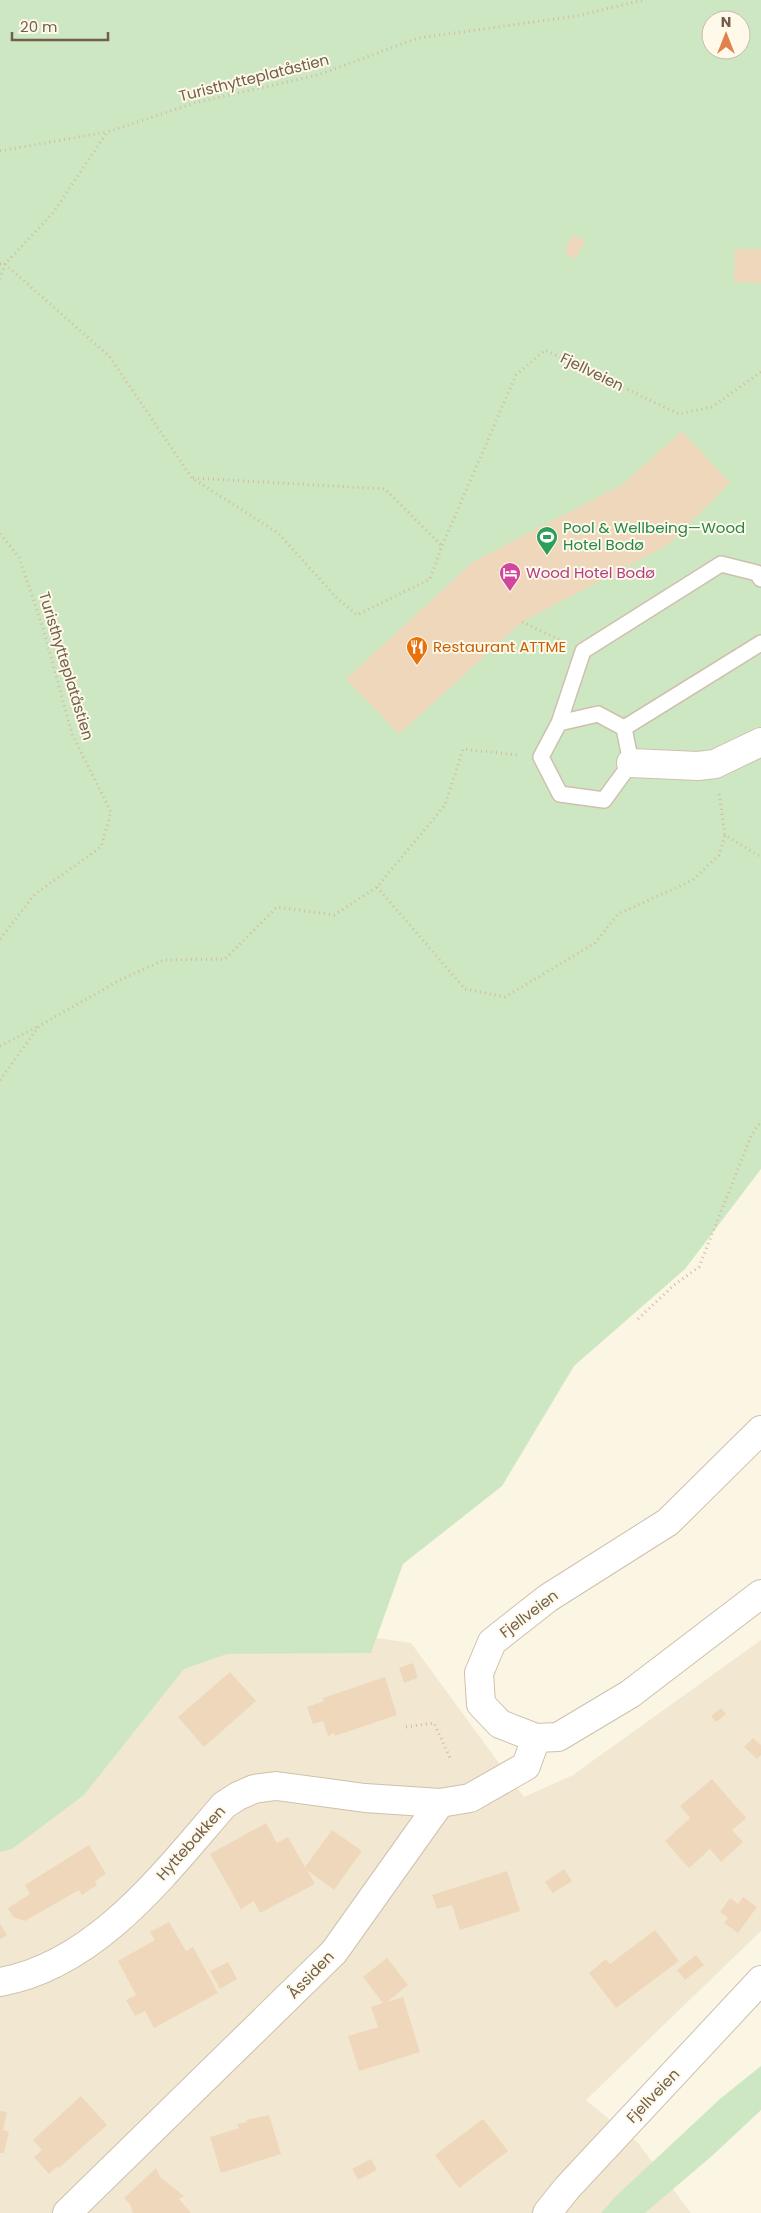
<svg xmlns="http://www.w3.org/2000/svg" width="761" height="2213" viewBox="0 0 761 2213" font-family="Poppins,sans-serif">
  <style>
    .residential { fill: #f2e8d2 }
    .green { fill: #cde7c3; fill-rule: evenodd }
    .building { fill: #efd7bc }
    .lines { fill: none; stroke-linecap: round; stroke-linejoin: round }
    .service-casing { stroke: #cec0ad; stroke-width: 18 }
    .minor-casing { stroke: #cec0ad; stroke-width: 30 }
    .path { stroke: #d3bba0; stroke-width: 3; stroke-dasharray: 1 4; stroke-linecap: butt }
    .service { stroke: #fff; stroke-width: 15 }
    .minor { stroke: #fff; stroke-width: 28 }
    .labels { text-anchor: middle; stroke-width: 4; stroke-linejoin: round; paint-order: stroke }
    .street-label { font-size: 15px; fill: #725e4b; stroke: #fef9e9 }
    .leisure-label { font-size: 15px; fill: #27864d; stroke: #fef9e9; text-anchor: start }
    .hotel-label { font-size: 15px; fill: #b23c85; stroke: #fef9e9; text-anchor: start }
    .food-label { font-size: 15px; fill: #c56008; stroke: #fef9e9; text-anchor: start }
  </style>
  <rect width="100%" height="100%" fill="#fbf5e3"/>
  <!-- residential -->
  <path class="residential" d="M259,1621l152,22 113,154 49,-22 188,-135v291l-175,169 52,43 53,70h-691v-509z"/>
  <!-- green -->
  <g class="green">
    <path d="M0,0h761v1169l-76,100 -111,97 -72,120 -99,78 -32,89 -144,1 -43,15 -100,126 -72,54 -12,3zM711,20h30v30h-30z"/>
    <path d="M761,2066v44l-48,45 -68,58h-44l14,-16 105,-98z"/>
  </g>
  <!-- building -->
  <g class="building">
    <path d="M572,235l13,5 -9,19 -12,-6z"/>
    <path d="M735,249h26v34l-27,-1z"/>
    <path d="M682,431l48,52 -62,62 -146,77 -123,112 -53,-55 127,-117 150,-78z"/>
    <path d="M413,1663l5,15 -14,5 -5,-15z"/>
    <path d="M230,1672l26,29 -52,46 -26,-30z"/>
    <path d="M385,1677l12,38 -62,21 -1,-3 -6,3 -5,-15 -10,3 -6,-17 17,-6 -1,-3z"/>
    <path d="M721,1708l5,6 -10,8 -5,-6z"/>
    <path d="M753,1738l8,7v10l-4,4 -13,-12z"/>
    <path d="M712,1779l34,39 -14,12 11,12 -22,20 -11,-13 -21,19 -24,-27 25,-23 -10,-12z"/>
    <path d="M266,1823l11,20 11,-6 17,30 27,-37 30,21 -28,39 -27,-20 8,14 -55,29 -6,-12 -13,8 -31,-55z"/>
    <path d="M89,1845l17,29 -11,7 2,4 -15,10 -3,-5 -54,31 -12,-4 -5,-9 22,-14 -5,-9z"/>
    <path d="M564,1869l8,12 -19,12 -8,-11z"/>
    <path d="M507,1871l13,40 -60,19 -8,-25 -15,4 -5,-14z"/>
    <path d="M743,1897l14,10 -19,26 -14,-10 4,-5 -8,-6 10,-14 8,6z"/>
    <path d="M169,1922l17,29 7,-4 25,46 -64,35 -9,-17 -10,5 -9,-16 10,-5 -18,-34 37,-21 -5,-8z"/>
    <path d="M0,1924l7,11 -7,4z"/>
    <path d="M655,1930l24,31 -63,47 -27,-35 17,-14 4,5z"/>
    <path d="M696,1955l8,10 -19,15 -8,-10z"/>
    <path d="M387,1958l21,27 -21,17 16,-5 17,55 -61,19 -11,-35 30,-9 -7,-20 12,-4 -20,-26z"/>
    <path d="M228,1962l9,17 -17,10 -10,-18z"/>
    <path d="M81,2096l26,29 -48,43 -2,-1 -8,7 -15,-17 8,-7 -9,-10z"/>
    <path d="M0,2111l7,1 -4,18 6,2 -5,21h-4z"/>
    <path d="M269,2115l12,39 -60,19 -11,-36 29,-9 -2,-4 10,-2 -1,-2z"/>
    <path d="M483,2119l25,32 -49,37 -24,-33z"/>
    <path d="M371,2159l6,11 -19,10 -6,-11z"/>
    <path d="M156,2168l4,9 24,19 -5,3 12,14h-58l-3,-9 -6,-6z"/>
  </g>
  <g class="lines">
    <!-- service casing -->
    <g class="service-casing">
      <g id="service">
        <path d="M559,723l39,-9 26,14 7,35 -27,37 -44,-6 -19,-37 18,-34 24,-72 138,-87 36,9 4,6"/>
        <path d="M624,728l137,-85"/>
      </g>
    </g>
    <!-- minor casing -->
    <g class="minor-casing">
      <g id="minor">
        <path d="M631,763l67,3 17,-2 46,-22"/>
        <path d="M761,1430l-93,92 -120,76 -56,44 -13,31 2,31 19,20 36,14 22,-1 72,-43 131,-100"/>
        <path d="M0,1982c96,-17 164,-108 224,-177l14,-9 16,-7 22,-3 89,12 75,5"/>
        <path d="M67,2213l267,-261 106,-149 30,-5 56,-32 10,-28"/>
        <path d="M547,2213l20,-25 194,-208"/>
      </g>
    </g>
    <!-- path -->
    <g class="path">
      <path d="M0,151l107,-19"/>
      <path d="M0,264h5l104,92 83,122 86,55 58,64 21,18 73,-36 12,-33 74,-171 29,-25 134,64 33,-7 49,-35"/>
      <path d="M0,279l5,-15 48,-51 54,-81 91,-30 120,-27 100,-37 158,-22 68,-16"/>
      <path d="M193,478l192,11 57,57"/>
      <path d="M0,534l19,23 24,71 29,106 39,78 -10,35 -66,47 -35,45"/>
      <path d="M522,622l40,19"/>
      <path d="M719,794l6,41 36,22"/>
      <path d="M377,887l88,102 40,8 90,-54 23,-29 75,-34 26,-25 6,-20"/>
      <path d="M0,1046l37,-19"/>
      <path d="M0,1080l39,-54 81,-46 44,-20 61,-1 52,-52 57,8 43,-28 68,-82 18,-56 55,6"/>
      <path d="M638,1319l36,-34 25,-18 52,-131 10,-15"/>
      <path d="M406,1727l28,-4 16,35"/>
    </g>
    <!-- service -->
    <use href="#service" class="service"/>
    <!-- minor -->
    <use href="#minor" class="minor"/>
  </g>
  <!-- icons -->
  <defs>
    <g id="stadium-pin" transform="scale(1.125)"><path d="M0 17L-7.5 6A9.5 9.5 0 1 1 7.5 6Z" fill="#2e9e5b" stroke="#fef9e9"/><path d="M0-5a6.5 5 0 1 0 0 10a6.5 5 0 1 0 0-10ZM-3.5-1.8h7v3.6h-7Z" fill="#fff"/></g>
    <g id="hotel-pin" transform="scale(1.125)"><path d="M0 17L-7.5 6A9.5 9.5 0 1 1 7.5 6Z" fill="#d1479c" stroke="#fef9e9"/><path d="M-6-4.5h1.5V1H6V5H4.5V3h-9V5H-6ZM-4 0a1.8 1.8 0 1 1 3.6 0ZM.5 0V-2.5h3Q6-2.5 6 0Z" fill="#fff"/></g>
    <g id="restaurant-pin" transform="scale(1.125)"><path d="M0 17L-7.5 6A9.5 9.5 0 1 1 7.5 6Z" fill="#e8710a" stroke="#fef9e9"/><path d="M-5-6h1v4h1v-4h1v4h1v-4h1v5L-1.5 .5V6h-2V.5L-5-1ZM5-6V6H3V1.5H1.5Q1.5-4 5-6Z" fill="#fff"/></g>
  </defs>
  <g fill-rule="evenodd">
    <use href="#stadium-pin" x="547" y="537"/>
    <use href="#hotel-pin" x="510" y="573"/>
    <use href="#restaurant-pin" x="417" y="647"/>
  </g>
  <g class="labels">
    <!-- street labels -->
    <g class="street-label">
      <text transform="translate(254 78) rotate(-14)" y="5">Turisthytteplatåstien</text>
      <text transform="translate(592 372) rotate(26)" y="5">Fjellveien</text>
      <text transform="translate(66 666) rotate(73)" y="5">Turisthytteplatåstien</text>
      <text transform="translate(529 1614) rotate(-37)" y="5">Fjellveien</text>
      <text transform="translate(191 1843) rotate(-48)" y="5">Hyttebakken</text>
      <text transform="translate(311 1975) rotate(-46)" y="5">Åssiden</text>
      <text transform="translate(653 2096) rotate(-46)" y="5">Fjellveien</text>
    </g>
    <!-- leisure labels -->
    <g class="leisure-label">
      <text x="563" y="533">Pool &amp; Wellbeing—Wood<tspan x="563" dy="17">Hotel Bodø</tspan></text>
    </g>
    <!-- hotel labels -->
    <g class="hotel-label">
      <text x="526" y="578">Wood Hotel Bodø</text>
    </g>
    <!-- food labels -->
    <g class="food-label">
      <text x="433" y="652">Restaurant ATTME</text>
    </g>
  </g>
  <!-- north arrow -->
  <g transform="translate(726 35)"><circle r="24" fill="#fef9e9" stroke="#c6bbaa"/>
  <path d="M0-4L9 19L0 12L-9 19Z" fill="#df824e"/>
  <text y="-8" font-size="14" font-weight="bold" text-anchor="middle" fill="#725e4b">N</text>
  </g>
  <!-- scale -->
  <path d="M12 32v8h96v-8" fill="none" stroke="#725e4b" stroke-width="2.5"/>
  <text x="20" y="32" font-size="15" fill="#725e4b" stroke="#fef9e9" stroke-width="4" paint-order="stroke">20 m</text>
</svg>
